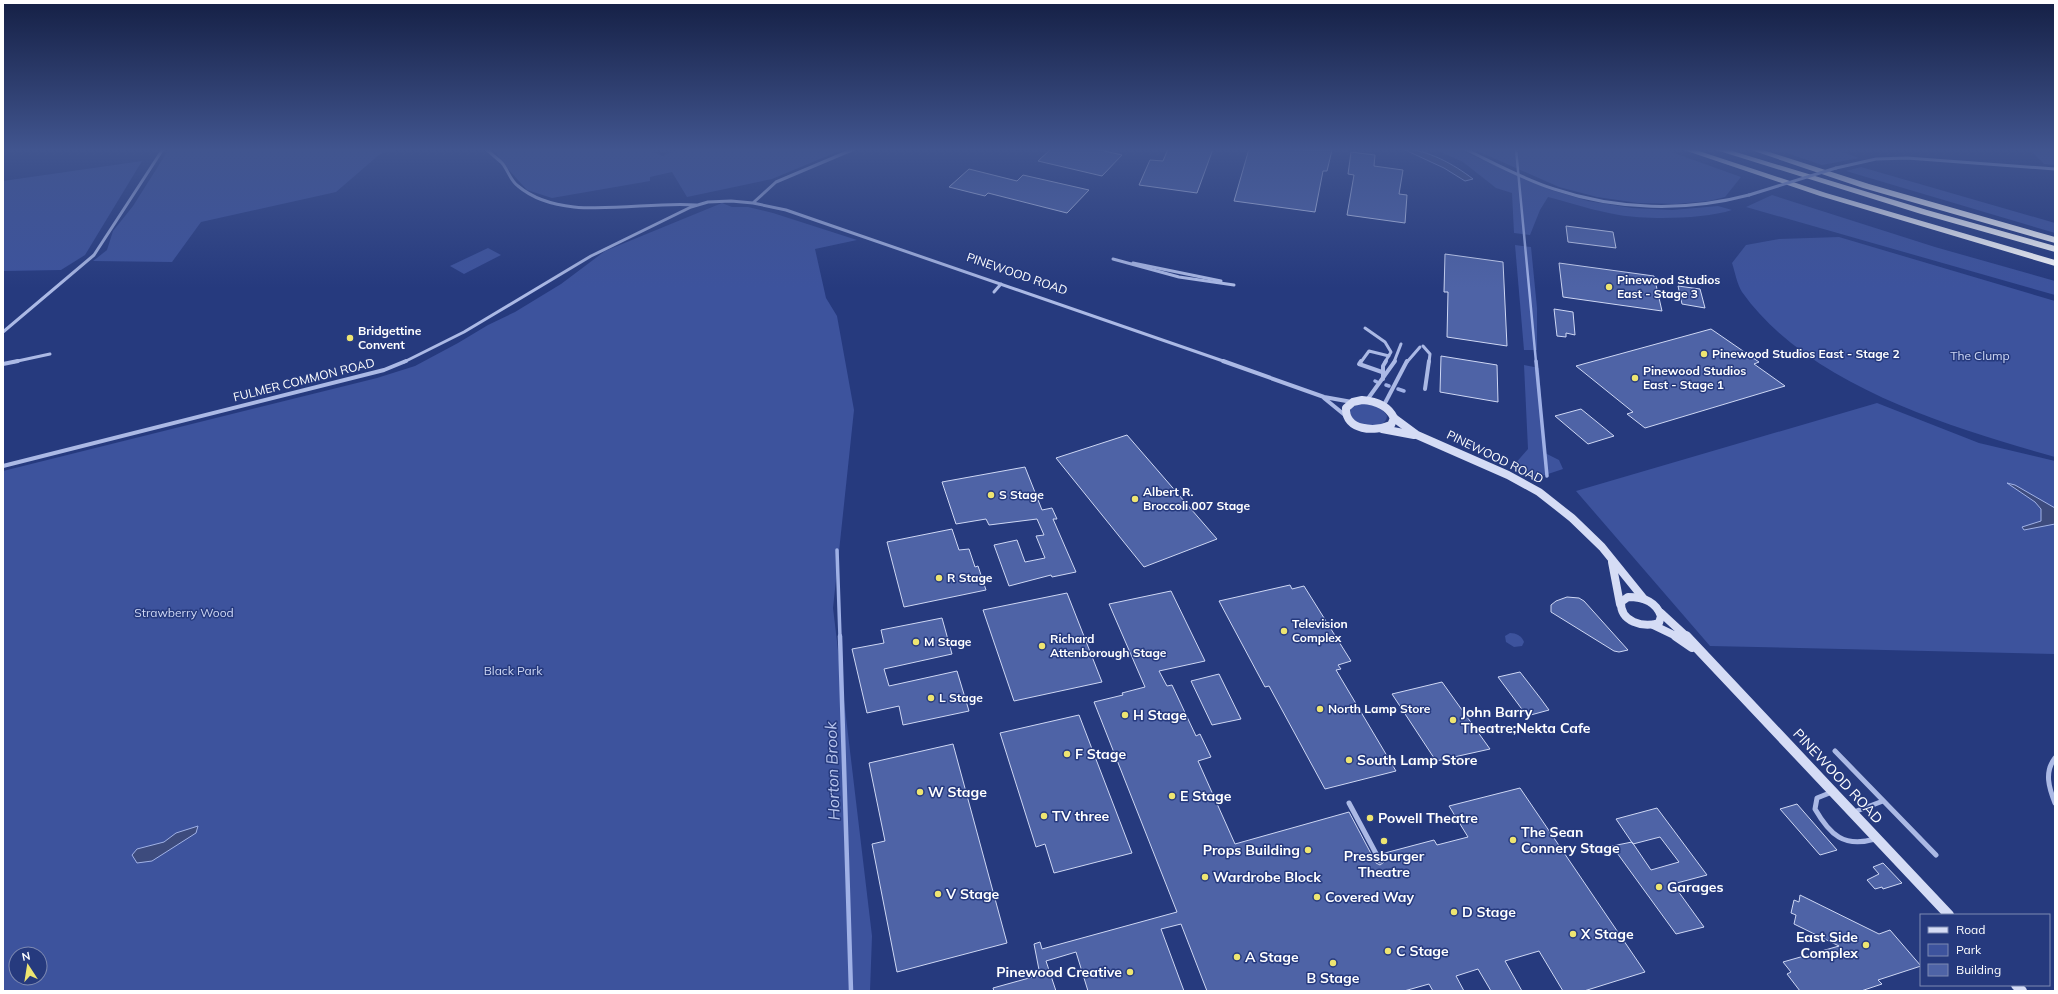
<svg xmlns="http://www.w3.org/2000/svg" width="2058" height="994" viewBox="0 0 2058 994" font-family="Mulish,sans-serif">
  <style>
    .green { fill: #3d539d; fill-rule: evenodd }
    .water { fill: #3d4b7d; stroke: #a0b1e6 }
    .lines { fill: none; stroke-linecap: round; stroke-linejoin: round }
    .stream-far2 { stroke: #a0b1e6; stroke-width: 2.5 }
    .stream-far1 { stroke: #a0b1e6; stroke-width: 3.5 }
    .stream { stroke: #a0b1e6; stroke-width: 4.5 }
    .building { fill: #4e63a6; stroke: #ced7f4 }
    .street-far2 { stroke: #abb9e5; stroke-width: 3 }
    .street-far1 { stroke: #abb9e5; stroke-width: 4 }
    .street { stroke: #abb9e5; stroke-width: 5 }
    .secondary-far1 { stroke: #d5dcf5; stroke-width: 8 }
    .secondary { stroke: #d5dcf5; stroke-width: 10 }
    .highway { fill: #fff; fill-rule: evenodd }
    .street-bridge { stroke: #abb9e5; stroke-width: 3 }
    .poi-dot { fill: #eee571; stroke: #263a7e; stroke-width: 1.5 }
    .labels { text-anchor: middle; stroke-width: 3; stroke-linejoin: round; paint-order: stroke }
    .street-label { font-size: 12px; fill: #fff; stroke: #263a7e }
    .poi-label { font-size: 12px; font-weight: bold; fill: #fff; stroke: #263a7e; text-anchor: start }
    .park-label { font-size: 12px; fill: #ced7f4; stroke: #263a7e }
    .near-poi-label { font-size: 14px; font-weight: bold; fill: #fff; stroke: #263a7e; text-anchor: start }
    .near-street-label { font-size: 14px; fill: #fff; stroke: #263a7e }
    .near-water-label { font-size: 16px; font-style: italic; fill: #b7c4ed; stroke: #263a7e }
  </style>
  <rect width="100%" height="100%" fill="#263a7e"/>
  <!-- green -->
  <g class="green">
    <path d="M169,149h229l-18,5 -44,38 -135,30 -29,40 -79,-1 14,-11 6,-19 20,-25z"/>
    <path d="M495,149h152l16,7 16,-7h165l-72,30 -85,18 -15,-25 -22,5v4l-98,17 -25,-8 -27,-30z"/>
    <path d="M1434,149h24l93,41 37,11 44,7 40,2 46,-4 14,4c-28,9 -83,10 -113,5 -24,-4 -48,-12 -71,-18l-8,13 -10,25 -16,-2 -2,-40 -16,-5 -33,-26z"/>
    <path d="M1473,149h190l78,28 -16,20 -16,4 -33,3 -38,-1 -41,-6 -38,-10z"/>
    <path d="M1775,149h60l24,9 -37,7z"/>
    <path d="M2029,149h26v16l-11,-1z"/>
    <path d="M142,161l-57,94 -24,15 -58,1v-90z"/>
    <path d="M1861,167l194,56v10l-209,-62z"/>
    <path d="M1772,195l163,52 120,34v14l-309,-88z"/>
    <path d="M722,203l10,4h16l25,6 84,27 -42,9 11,49 11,18 17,94 -21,198 39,328 -2,55h-867v-520l374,-93 38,-12 43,-23 30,-18 27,-13 46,-28 44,-33zM16,954h24v24h-24z"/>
    <path d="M1839,237l216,64v156c-105,-30 -247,-72 -313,-165 -5,-8 -7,-20 -10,-29l14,-18 33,-6z"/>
    <path d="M1515,245l16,2 6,61v42h-13z"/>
    <path d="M488,248l13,7 -37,19 -14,-8z"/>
    <path d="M1524,365l15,3 6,85 14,7 4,9 -24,8 -25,-12 14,-16z"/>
    <path d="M1877,403l102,40 76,18v193l-345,-8 -134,-155z"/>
    <path d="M1359,404c11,-1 23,2 28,12 -1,14 -25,11 -33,4 -2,-2 -3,-5 -4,-8l1,-4z"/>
    <path d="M1510,633c6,0 12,3 14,9l-2,4 -8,1 -8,-5 -1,-6z"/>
  </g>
  <!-- water -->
  <g class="water">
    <path d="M1403,149c24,0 52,16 70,30l-8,2 -21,-13z"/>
    <path d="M2007,483l8,2 40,23v16l-31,6 -2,-3 19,-6v-12l-6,-7z"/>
    <path d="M198,826l-2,7 -44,28 -15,2 -5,-8 5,-6 27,-7 12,-9z"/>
  </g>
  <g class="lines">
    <!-- stream-far2 -->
    <path class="stream-far2" d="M1516,149l20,213"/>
    <!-- stream-far1 -->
    <g class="stream-far1">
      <path d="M1536,361l11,115"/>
      <path d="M1375,381l2,1"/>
      <path d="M1386,385l3,1"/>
      <path d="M1398,389l6,2"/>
      <path d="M837,550l3,87"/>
    </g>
    <!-- stream -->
    <path class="stream" d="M840,636l11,355"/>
  </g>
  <!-- building -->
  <g class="building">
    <path d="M1051,149h45l26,6 -20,21 -64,-15z"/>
    <path d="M1168,149h45l-16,44 -58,-8 11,-25 13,1z"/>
    <path d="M1249,149l83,1 -5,21h-4l-8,41 -81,-11z"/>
    <path d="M1351,152l24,3 -1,11 29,4 -4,24 8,1 -2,28 -58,-8 7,-40 -6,-1z"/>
    <path d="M969,169l48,12 6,-6 66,15 -22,23 -79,-20 -3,3 -36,-9z"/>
    <path d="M1566,226l47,6 3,16 -48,-6z"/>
    <path d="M1445,254l58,8 4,84 -60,-9 1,-45h-4z"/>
    <path d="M1559,263l95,13 8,35 -99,-14z"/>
    <path d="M1678,286l22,3 5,19 -23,-4z"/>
    <path d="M1554,309l19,3 2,23 -9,-2v4l-9,-1z"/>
    <path d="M1711,329l48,33 -5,2 31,22 -140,42 -18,-14 6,-2 -57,-46z"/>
    <path d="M1441,356l56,9 1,37 -58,-10z"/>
    <path d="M1581,409l16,13 17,14 -26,8 -33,-28z"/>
    <path d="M1127,435l90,104 -73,28 -88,-109z"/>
    <path d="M1025,467l17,43 10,-2 5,11h-4l23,53 -24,5 -1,-2 -42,11 -15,-41 23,-5 8,22 20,-4 -9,-22 8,-1 -7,-16 -48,6 -3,-6 -30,5 -14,-42z"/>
    <path d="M952,529l7,21 10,-1 6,18 3,-1 8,24 -82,17 -17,-65z"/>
    <path d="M1290,585l2,4 12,-3 47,75 -13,4 3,4 -5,1 60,101 -71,18 -56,-103 -4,1 -46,-86z"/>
    <path d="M1171,591l34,70 -46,10 8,15 5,-1 24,51 4,-2 11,23 -13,4 37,83 114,-32 27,51 4,2 4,-3 -3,-8 53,-14 3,5 31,-8 -19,-31 71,-18 125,184 -61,19h-21l-24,-40 -34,10 17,30h-31l-13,-22 -22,7 8,15h-31l-4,-7 -25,7h-197l-26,-67 -20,5 23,62h-96l-12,-39 -30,9 10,30h-62l-1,-3 47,-13 -6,-31 6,-2 2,7 135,-37 -83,-210 29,-7 -1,-2 23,-6 -36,-83z"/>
    <path d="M1067,593l35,89 -88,19 -31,-91z"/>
    <path d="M1567,597l12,1 5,3 44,49 -9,2 -5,-1 -63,-39v-7l5,-4z"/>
    <path d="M942,618l10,36 -68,15 5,17 68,-15 12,40 -66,14 -4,-19 -32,7 -15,-64 32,-6 -3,-13z"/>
    <path d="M1520,672l21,27 8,11 -22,6 -29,-39z"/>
    <path d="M1219,674l22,45 -29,6 -21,-44z"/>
    <path d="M1442,682l48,67 -54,12 -44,-67z"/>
    <path d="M1079,715l53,138 -78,20 -9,-29 -9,3 -36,-114z"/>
    <path d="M953,744l54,199 -110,29 -25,-128 13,-3 -16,-78z"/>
    <path d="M1797,804l40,46 -17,5 -40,-46z"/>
    <path d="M1657,808l50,67 -34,9 31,43 -28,7 -64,-88 20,-4 19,28 28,-8 -19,-25 -27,7 -17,-25z"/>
    <path d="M1883,863l19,20 -19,6 -1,-2 -7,2 -8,-9 12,-6 -6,-7z"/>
    <path d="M1800,895l79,39 11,-4 31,36 -43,14 4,4 -21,7h-61l-13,-17 4,-2 -8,-10 56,-16 -45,-22 2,-9 -5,-2 3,-13 5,2z"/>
  </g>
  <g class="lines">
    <!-- street-far2 -->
    <g class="street-far2">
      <path d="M486,149c5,5 11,9 16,14 6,7 8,17 16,23 45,38 124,14 178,19"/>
      <path d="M1465,149c29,14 58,30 89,40 63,21 131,23 195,6"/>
      <path d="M1836,168l40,-9 31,-1 148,11"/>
      <path d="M754,202l22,-20 78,-33"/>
      <path d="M1113,259l66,18 55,8"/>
      <path d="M1133,263l88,18"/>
      <path d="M994,292l7,-8"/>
      <path d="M1365,328l20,14 6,10 -6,10"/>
      <path d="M3,332l91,-77 69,-106"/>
      <path d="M1423,346l7,8 -1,8"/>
      <path d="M13,362l37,-8"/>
      <path d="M404,362l60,-30 127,-76 100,-49 17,-5 23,-1 22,2 33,7 440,152"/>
      <path d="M1361,362l8,-11 20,5"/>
      <path d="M1394,362l7,-18"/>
      <path d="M1407,362l13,-15"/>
    </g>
    <!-- street-far1 -->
    <g class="street-far1">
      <path d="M1223,361l101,36 28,5"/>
      <path d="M1361,361l-2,3 23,8"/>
      <path d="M3,364l15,-3"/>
      <path d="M1383,379v-13l3,-5"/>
      <path d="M1425,389l4,-28"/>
      <path d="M1324,398l22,18"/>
      <path d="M1367,400l28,-39"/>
      <path d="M1384,405l23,-44"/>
      <path d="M3,466l381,-96 22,-9"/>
    </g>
    <!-- street -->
    <g class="street">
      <path d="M1835,751l101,104"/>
      <path d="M2055,758c-11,14 -6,30 0,45"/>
      <path d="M1832,792l-15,6 -2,11c15,26 29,39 60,30"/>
      <path d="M1349,803l31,58"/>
      <path d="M1854,812l29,-11"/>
    </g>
    <!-- secondary-far1 -->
    <g class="secondary-far1">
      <path d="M1362,400c14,1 26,5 32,18l-3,7c-16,7 -46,6 -45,-17l7,-6z"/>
      <path d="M1394,418l23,17 91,40 31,17 33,26 30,29 42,52"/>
      <path d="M1382,429l32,6"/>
      <path d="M1612,562l8,42"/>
      <path d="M1628,597c14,0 28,4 33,19l-2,7c-16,5 -39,-1 -38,-21z"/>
      <path d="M1661,613l26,24"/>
      <path d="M1653,625l25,12"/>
    </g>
    <!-- secondary -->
    <g class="secondary">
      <path d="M1676,636l16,11"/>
      <path d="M1686,636l263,279"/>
      <path d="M2016,985l6,6"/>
    </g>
    <!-- highway -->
    <g class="highway">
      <path d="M1681,149h12l133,44 229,67v6l-235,-70z"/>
      <path d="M1713,149h13l201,61 128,36v6l-134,-38z"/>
      <path d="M1748,149h12l109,35 186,53v6l-192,-55z"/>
    </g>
    <!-- street-bridge -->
    <path class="street-bridge" d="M1749,195l87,-27"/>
  </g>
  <!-- sky -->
  <linearGradient id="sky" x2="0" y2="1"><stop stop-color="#152045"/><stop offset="0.52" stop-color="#41558f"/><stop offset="1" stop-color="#41558f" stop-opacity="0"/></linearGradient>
  <rect width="2058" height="288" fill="url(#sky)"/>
  <!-- markers -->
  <g class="poi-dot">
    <circle cx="1609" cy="287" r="4"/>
    <circle cx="350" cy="338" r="4"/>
    <circle cx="1704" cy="354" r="4"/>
    <circle cx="1635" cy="378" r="4"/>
    <circle cx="991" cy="495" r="4"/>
    <circle cx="1135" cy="499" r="4"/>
    <circle cx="939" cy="578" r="4"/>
    <circle cx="1284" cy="631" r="4"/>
    <circle cx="916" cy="642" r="4"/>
    <circle cx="1042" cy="646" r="4"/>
    <circle cx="931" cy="698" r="4"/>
    <circle cx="1320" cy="709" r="4"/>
    <circle cx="1125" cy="715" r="4"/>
    <circle cx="1453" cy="720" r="4"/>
    <circle cx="1067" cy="754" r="4"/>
    <circle cx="1349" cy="760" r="4"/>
    <circle cx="920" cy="792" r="4"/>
    <circle cx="1172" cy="796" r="4"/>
    <circle cx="1044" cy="816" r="4"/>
    <circle cx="1370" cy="818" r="4"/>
    <circle cx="1513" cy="840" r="4"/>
    <circle cx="1384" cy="841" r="4"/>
    <circle cx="1308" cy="850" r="4"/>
    <circle cx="1205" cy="877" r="4"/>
    <circle cx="1659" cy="887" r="4"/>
    <circle cx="938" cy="894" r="4"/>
    <circle cx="1317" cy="897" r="4"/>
    <circle cx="1454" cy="912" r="4"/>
    <circle cx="1573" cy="934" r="4"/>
    <circle cx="1866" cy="945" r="4"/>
    <circle cx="1388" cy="951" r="4"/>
    <circle cx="1237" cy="957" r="4"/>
    <circle cx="1333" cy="963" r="4"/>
    <circle cx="1130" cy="972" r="4"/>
  </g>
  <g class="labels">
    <!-- street labels -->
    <g class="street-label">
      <text transform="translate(1017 274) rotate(19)" y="4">PINEWOOD ROAD</text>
      <text transform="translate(304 380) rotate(-14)" y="4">FULMER COMMON ROAD</text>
      <text transform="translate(1495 457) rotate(26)" y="4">PINEWOOD ROAD</text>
    </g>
    <!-- poi labels -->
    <g class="poi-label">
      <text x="1617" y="284">Pinewood Studios<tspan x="1617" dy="14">East - Stage 3</tspan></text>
      <text x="358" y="335">Bridgettine<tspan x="358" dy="14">Convent</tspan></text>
      <text x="1712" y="358">Pinewood Studios East - Stage 2</text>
      <text x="1643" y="375">Pinewood Studios<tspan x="1643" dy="14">East - Stage 1</tspan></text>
      <text x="1143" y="496">Albert R.<tspan x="1143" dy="14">Broccoli 007 Stage</tspan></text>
      <text x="999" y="499">S Stage</text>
      <text x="947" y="582">R Stage</text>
      <text x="1292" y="628">Television<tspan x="1292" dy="14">Complex</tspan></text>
      <text x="1050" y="643">Richard<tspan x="1050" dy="14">Attenborough Stage</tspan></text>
      <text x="924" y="646">M Stage</text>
      <text x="939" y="702">L Stage</text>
      <text x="1328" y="713">North Lamp Store</text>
    </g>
    <!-- park labels -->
    <g class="park-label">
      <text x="1980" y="360">The Clump</text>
      <text x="184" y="617">Strawberry Wood</text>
      <text x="513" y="675">Black Park</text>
    </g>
    <!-- near-poi labels -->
    <g class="near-poi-label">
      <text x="1461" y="717">John Barry<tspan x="1461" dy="16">Theatre;Nekta Cafe</tspan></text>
      <text x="1133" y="720">H Stage</text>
      <text x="1075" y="759">F Stage</text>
      <text x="1357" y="765">South Lamp Store</text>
      <text x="928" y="797">W Stage</text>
      <text x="1180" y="801">E Stage</text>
      <text x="1052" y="821">TV three</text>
      <text x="1378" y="823">Powell Theatre</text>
      <text x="1521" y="837">The Sean<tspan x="1521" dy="16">Connery Stage</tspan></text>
      <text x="1300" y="855" text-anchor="end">Props Building</text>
      <text x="1384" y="861" text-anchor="middle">Pressburger<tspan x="1384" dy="16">Theatre</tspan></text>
      <text x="1213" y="882">Wardrobe Block</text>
      <text x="1667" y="892">Garages</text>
      <text x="946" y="899">V Stage</text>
      <text x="1325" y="902">Covered Way</text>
      <text x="1462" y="917">D Stage</text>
      <text x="1581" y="939">X Stage</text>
      <text x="1858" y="942" text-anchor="end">East Side<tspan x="1858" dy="16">Complex</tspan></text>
      <text x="1396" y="956">C Stage</text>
      <text x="1245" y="962">A Stage</text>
      <text x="1122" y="977" text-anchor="end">Pinewood Creative</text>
      <text x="1333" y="983" text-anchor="middle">B Stage</text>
    </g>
    <!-- near-street labels -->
    <g class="near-street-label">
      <text transform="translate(1838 776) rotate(47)" y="5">PINEWOOD ROAD</text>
    </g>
    <!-- near-water labels -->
    <g class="near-water-label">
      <text transform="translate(832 771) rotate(-92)" y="6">Horton Brook</text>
    </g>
  </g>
  <!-- border -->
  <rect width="2058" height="994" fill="none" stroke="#ffffff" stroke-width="8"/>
  <!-- legend -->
  <rect x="1920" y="914" width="130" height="72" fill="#263a7e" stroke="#7d89b2"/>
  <rect x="1928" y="927" width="20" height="6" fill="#d5dcf5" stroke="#7d89b2"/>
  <text x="1956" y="934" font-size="12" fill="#ffffff">Road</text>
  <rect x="1928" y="944" width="20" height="12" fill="#3d539d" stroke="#7d89b2"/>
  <text x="1956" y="954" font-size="12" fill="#ffffff">Park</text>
  <rect x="1928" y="964" width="20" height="12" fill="#4e63a6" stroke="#7d89b2"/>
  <text x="1956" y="974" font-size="12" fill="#ffffff">Building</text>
  <!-- north arrow -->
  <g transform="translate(28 966) rotate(348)"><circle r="19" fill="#263a7e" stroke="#7d89b2"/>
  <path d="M0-3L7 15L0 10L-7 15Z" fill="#eee571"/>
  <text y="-6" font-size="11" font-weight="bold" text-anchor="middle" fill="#ffffff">N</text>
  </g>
</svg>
